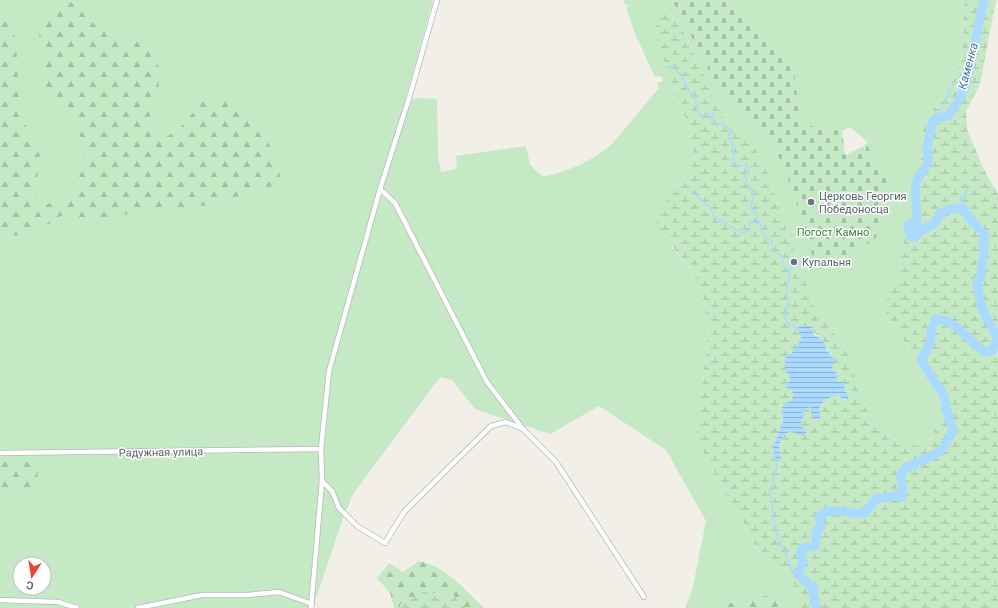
<svg xmlns="http://www.w3.org/2000/svg" width="998" height="608" viewBox="0 0 998 608" font-family="Roboto,sans-serif">
  <style>
    .green { fill: #c5e8c5; fill-rule: evenodd }
    .forest { fill: url(#forest-firs) }
    .wetland { fill: url(#wetland-marsh); fill-rule: evenodd }
    .cemetery { fill: url(#cemetery-stones) }
    .water { fill: url(#water-rules) }
    .lines { fill: none; stroke-linecap: round; stroke-linejoin: round }
    .stream { stroke: #aadaff; stroke-width: 1.5 }
    .river { stroke: #aadaff; stroke-width: 9 }
    .street-casing { stroke: #b5b8bc; stroke-width: 6 }
    .street { stroke: #fff; stroke-width: 4.5 }
    .worship-dot { fill: #6b7280; stroke: #fff; stroke-width: 1.5 }
    .labels { text-anchor: middle; stroke-width: 3; stroke-linejoin: round; paint-order: stroke }
    .worship-label { font-size: 11px; fill: #5b616d; stroke: #fff; text-anchor: start }
    .park-label { font-size: 11px; fill: #348238; stroke: #fff }
    .street-label { font-size: 11px; fill: #5f6368; stroke: #fff }
    .water-label { font-size: 12px; font-style: italic; fill: #4174aa; stroke: #fff }
  </style>
  <defs>
    <pattern id="forest-firs" width="22" height="20" patternUnits="userSpaceOnUse"><rect width="22" height="20" fill="#c5e8c5"/><path d="M5 1l3.5 6h-7zM16 11l3.5 6h-7z" fill="#a3c0a4"/></pattern>
    <pattern id="wetland-marsh" width="20" height="14" patternUnits="userSpaceOnUse"><rect width="20" height="14" fill="#c5e8c5"/><path d="M1 5h8M5 5V1M11 12h8M15 12V8" fill="none" stroke="#a3c0a4"/></pattern>
    <pattern id="cemetery-stones" width="16" height="16" patternUnits="userSpaceOnUse"><rect width="16" height="16" fill="#c5e8c5"/><path d="M2 7V4a2 2 0 0 1 4 0v3zM10 15v-3a2 2 0 0 1 4 0v3z" fill="#a3c0a4"/></pattern>
    <pattern id="water-rules" width="6" height="5" patternUnits="userSpaceOnUse"><rect width="6" height="5" fill="#aadaff"/><path d="M0 2.5h6" fill="none" stroke="#8eb4d2"/></pattern>
  </defs>
  <rect width="100%" height="100%" fill="#f1efe8"/>
  <!-- green -->
  <path class="green" d="M0,0h433l-28,101 15,-3 17,1 1,56 3,17 16,-3 -1,-13 70,-10 4,19 13,12c24,-5 50,-16 69,-33l47,-56 -2,-5 6,-2 -2,-5 -6,1 -19,-41 -10,-28 2,-1 -1,-3 -2,1 -2,-5h49l50,95 52,52 10,21 26,75 2,13 22,2 18,-3 7,-8 16,-6 14,-61 -19,-27 -3,-12 -17,-14 -8,4 -8,-2 -18,-1 -16,-7 -6,-52 -21,-24 -49,-45h242l-3,8 1,28 -3,24 -11,26 -16,23 -11,20 -3,35 -7,18 -2,27 -8,32 -6,40 -11,19v18l26,33 24,39 3,15 -1,15 -6,17 -6,6 -7,3 -9,-1 -12,-4 -14,-8 -15,-20 -7,-13 -6,-17 -3,-19 -7,-16 -29,-35 -30,-81 -19,-59 -17,-33 -28,-23 -38,-83 -22,-29 -7,9v23l16,47 14,36 9,40 -14,23 -15,19 4,42 27,34 12,46 -13,117 62,109 36,34 6,24h-10l-20,-13 -64,13h-21l7,-17 14,-70 -40,-71 -67,-44 -49,28 -75,-25 -23,-29 -12,-3 -87,117 -11,27 -27,80 -1,7h-314zM20,564h24v24h-24z"/>
  <!-- forest -->
  <g class="forest">
    <path d="M76,2l23,28 17,6 18,4 16,10 8,15 1,19 -4,18 -6,16 1,17 18,1 15,-11 22,-28 19,3 16,7 13,12 12,14 18,50 -75,22 -139,16 -5,-7 -28,18 -36,6v-234c23,22 15,74 20,104 4,18 13,35 22,51l-10,34 14,12 16,-7 13,-12 7,-16 3,-18 -5,-16 -8,-15 -12,-13 -10,-15 -10,-7 4,-18 -5,-35 5,-17 14,-12z"/>
    <path d="M0,458h6l26,5 6,8 -1,10 -11,10 -26,-3z"/>
    <path d="M419,561c27,5 46,29 65,47h-20v-2l-13,-13 -10,1 -18,-2 -22,11 -1,5h-6l-4,-15 -13,-15 12,-15 14,9z"/>
    <path d="M770,595l20,13h-84z"/>
  </g>
  <!-- wetland -->
  <g class="wetland">
    <path d="M966,0h30l-16,84 -14,27 1,18 16,39 15,26v414h-198l-6,-24 -36,-34 -62,-109 13,-117 -12,-46 -41,-53 10,-23 15,-19 14,-23 -9,-40 -14,-36 -16,-47v-23l7,-9 22,29 38,83 28,23 17,33 19,59 30,81 29,35 7,16 3,19 6,17 7,13 15,20 14,8 12,4 9,1 7,-3 6,-6 6,-17 1,-15 -3,-15 -24,-39 -26,-33v-18l11,-19 6,-40 8,-32 2,-27 7,-18 3,-35 11,-20 16,-23 11,-26 3,-24 -1,-28zM807,327c5,3 13,10 16,15 4,6 3,7 9,13v13l6,7 -2,4 1,3 7,-1v7l4,7c-14,-2 -30,3 -27,20l-10,-4 -1,-4 -5,2 -4,4 5,1 -5,7v6l-12,4 -7,6 -6,25 -2,-20c7,-9 10,-17 8,-27 10,-14 17,-17 3,-31l5,-3 -2,-26c7,-3 10,-10 13,-17l-4,-10z"/>
    <path d="M423,592l18,2 10,-1 13,13v2h-64l1,-5z"/>
  </g>
  <!-- cemetery -->
  <path class="cemetery" d="M672,0h52l49,45 21,24 6,52 16,7 18,1 8,2 3,24 20,-9 2,-5 3,12 19,27 -7,35 -7,26 -16,6 -7,8 -38,6 -2,-5 -2,-13 -26,-75 -10,-21 -52,-52z"/>
  <!-- water -->
  <path class="water" d="M802,325l5,2 5,-1 2,9 6,3 5,6 1,5 9,11 -3,8 6,7 -2,4 1,3 7,-1 2,1 -2,6 4,7v5l-7,-2 -2,-4c-8,3 -19,6 -19,16 1,5 1,6 -1,10l-7,-3 -2,-10 -5,2 -3,4 4,1 -5,7v6l6,2 -1,4 -3,3 -6,-2 -4,-4c-13,4 -16,17 -12,28l-5,4 -3,-15 10,-25 -1,-14 2,-4 8,-4 1,-5 -1,-4 -5,-3 -2,-4 5,-3 -1,-6 -4,-4v-12l3,-4 4,-2 5,-7 4,-8 -4,-10z"/>
  <g class="lines">
    <!-- stream -->
    <g class="stream">
      <path d="M666,67h8l11,14 2,9 8,6 3,16 3,4 8,-1 7,9c7,-4 9,4 16,6v2l-3,4v3l4,6 -1,1 2,9 -1,3v6l7,2 6,-2 3,7 -5,5 3,4v5h2c9,13 0,15 3,26l2,-1c4,3 3,7 3,12h3c1,9 4,15 12,19v10l4,1 7,5c-2,6 -1,10 5,13 5,13 -6,18 1,34 -4,7 -6,14 0,21h4l5,4"/>
      <path d="M958,82l3,-9"/>
      <path d="M939,117l3,-9 4,-7 1,-5 6,-11 4,-4 8,6"/>
      <path d="M711,119l4,-8"/>
      <path d="M691,191l19,16 4,10h3l2,4 3,-1 14,10h3l2,3 9,-3 -1,-6 3,-2 8,2"/>
      <path d="M962,207l-1,-10 4,-1 2,-7"/>
      <path d="M800,262h1"/>
      <path d="M789,271l2,-3 3,-1 1,-4h4"/>
      <path d="M774,453l3,14 -7,24 5,35 3,14 6,10 7,18 1,3h3l3,3"/>
    </g>
    <!-- river -->
    <path class="river" d="M817,608l-3,-6 -1,-14 -15,-14 5,-13 -2,-8 1,-5 13,-2 2,-15 4,-4 -2,-10 8,-6h17l11,3 10,-1 11,-14 21,-3 5,1c3,-9 -3,-18 0,-25 4,-7 30,-14 38,-21 6,-5 9,-14 13,-21 -2,-7 -6,-15 -7,-22 -1,-8 -1,-16 -8,-21l-17,-27 10,-20v-10l5,-11 8,1 14,8 21,20 6,4 7,-1 5,-12 -3,-8 -12,-22 -5,-27 4,-6 3,-28 -2,-6 3,-4c-3,-9 -10,-13 -16,-20 -3,-4 -3,-8 -7,-11l-14,3 -9,4 -4,9 -15,8 -4,6h-5l-3,-11 3,-2 6,-1c0,-10 -3,-30 -1,-40 2,-8 10,-13 12,-21 1,-5 -1,-10 -1,-15 0,-5 2,-8 3,-12 2,-15 1,-17 18,-19l9,-13 8,-16 19,-87"/>
    <!-- street casing -->
    <g class="street-casing">
      <g id="street">
        <path d="M380,189l15,14 92,179 36,47 33,33 88,135"/>
        <path d="M0,453l321,-4"/>
        <path d="M322,481l10,10 7,17 18,18 28,17 19,-31 87,-86 15,-4 17,7"/>
        <path d="M0,600l58,2 19,6"/>
        <path d="M138,608l64,-13h45l32,-3 33,12"/>
        <path d="M311,608l11,-127 -1,-32 8,-78 51,-182 30,-94 27,-95"/>
      </g>
    </g>
    <!-- street -->
    <use href="#street" class="street"/>
  </g>
  <!-- markers -->
  <g class="worship-dot">
    <circle cx="811" cy="202" r="4"/>
    <circle cx="794" cy="262" r="4"/>
  </g>
  <g class="labels">
    <!-- worship labels -->
    <g class="worship-label">
      <text x="819" y="200">Церковь Георгия<tspan x="819" dy="13">Победоносца</tspan></text>
      <text x="802" y="266">Купальня</text>
    </g>
    <!-- park labels -->
    <g class="park-label">
      <text x="833" y="236">Погост Камно</text>
    </g>
    <!-- street labels -->
    <g class="street-label">
      <text transform="translate(161 452) rotate(-1)" y="4">Радужная улица</text>
    </g>
    <!-- water labels -->
    <g class="water-label">
      <text transform="translate(968 66) rotate(-75)" y="4">Каменка</text>
    </g>
  </g>
  <!-- north arrow -->
  <g transform="translate(32 576) rotate(192)"><circle r="19" fill="#ffffff" stroke="#bfc1c3"/>
  <path d="M0-3L7 15L0 10L-7 15Z" fill="#ea4335"/>
  <text y="-6" font-size="11" font-weight="bold" text-anchor="middle" fill="#5f6368">С</text>
  </g>
</svg>
